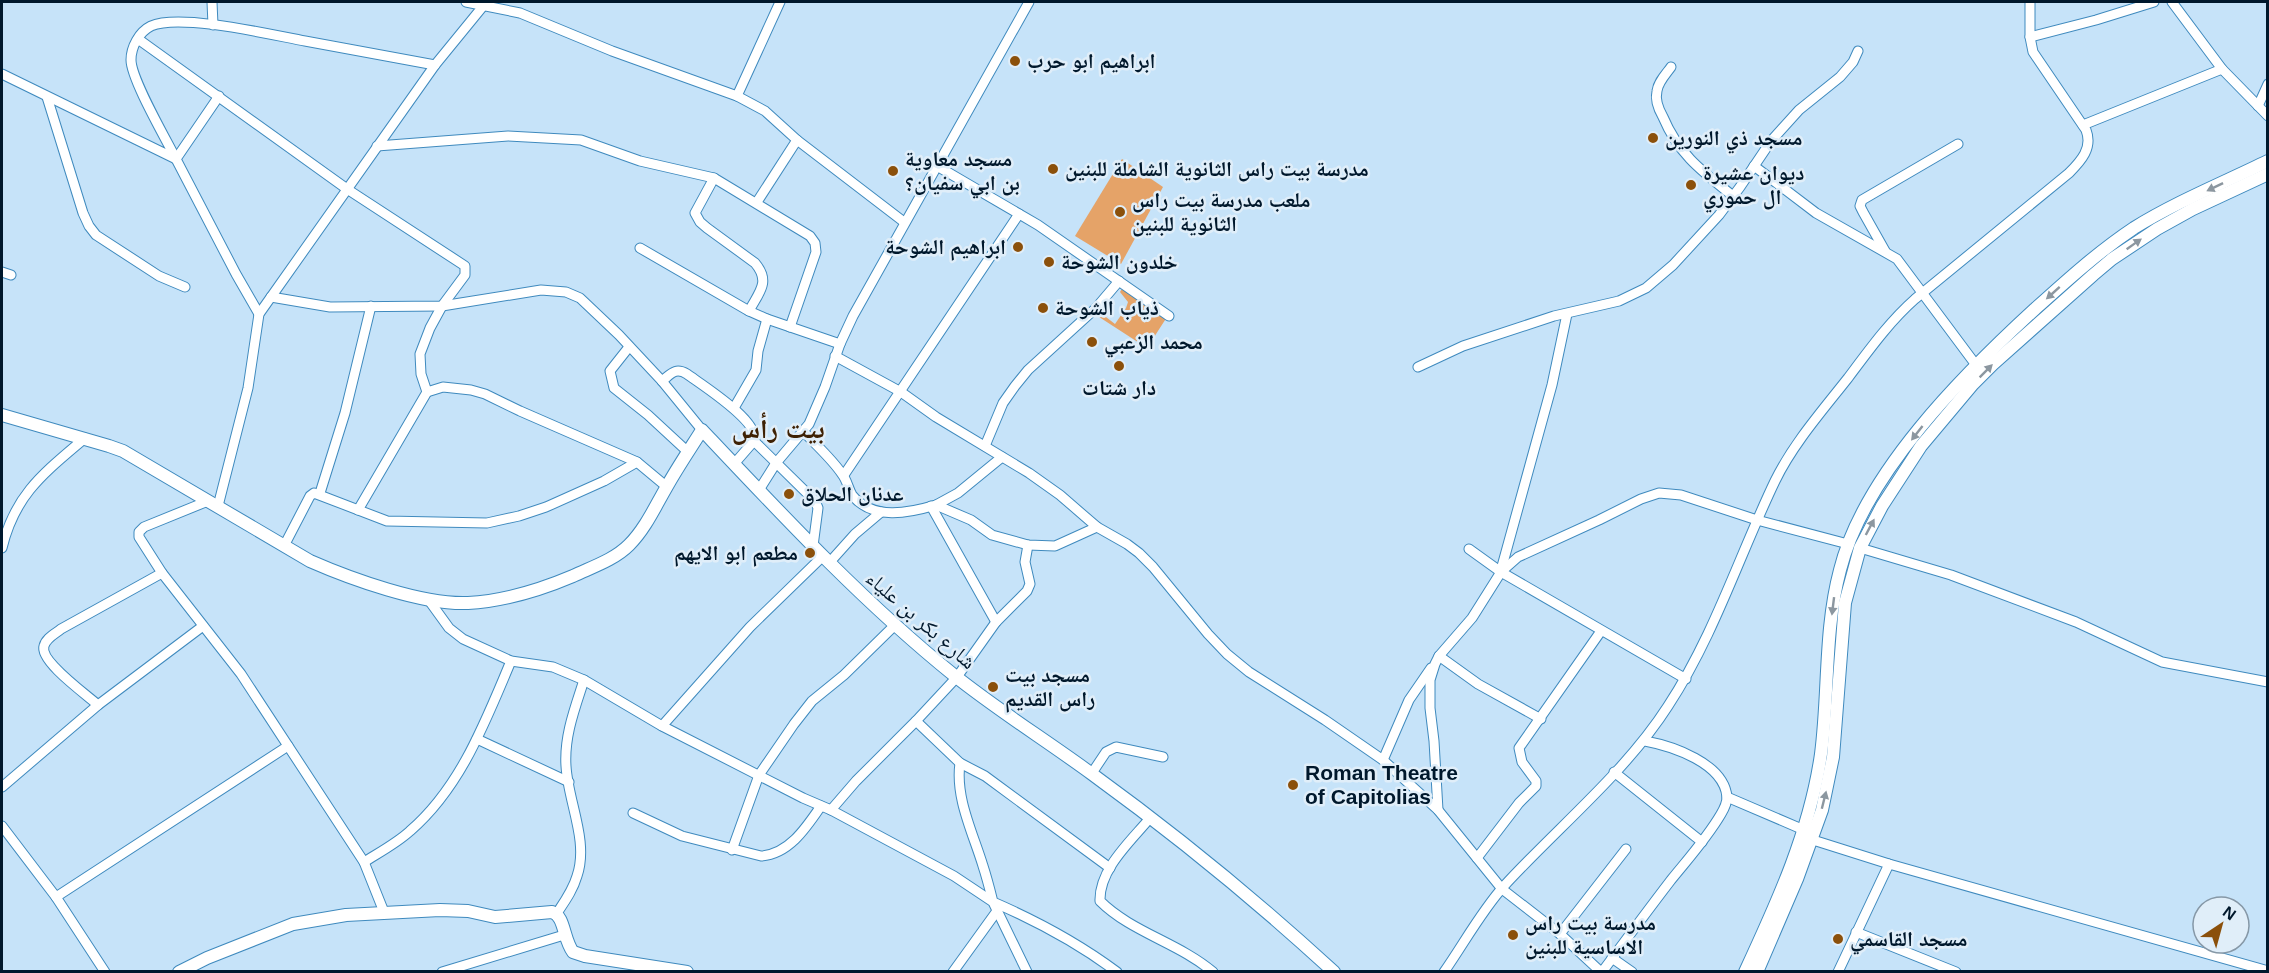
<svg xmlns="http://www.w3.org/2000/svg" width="2269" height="973" viewBox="0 0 2269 973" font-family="Helvetica,'Noto Naskh Arabic',sans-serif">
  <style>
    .green { fill: #e5a368 }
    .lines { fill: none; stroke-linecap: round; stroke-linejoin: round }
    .street-casing { stroke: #3f8abe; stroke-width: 11 }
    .secondary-casing { stroke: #3f8abe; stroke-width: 14 }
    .street { stroke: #fff; stroke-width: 9 }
    .secondary { stroke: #fff; stroke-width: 12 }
    .oneway { fill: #8c97a0 }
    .poi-dot { fill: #8b500b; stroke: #e0eef9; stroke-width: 2 }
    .labels { text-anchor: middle; stroke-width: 5; stroke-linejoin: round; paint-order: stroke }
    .poi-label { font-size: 21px; font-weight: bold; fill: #00182c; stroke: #e0eef9; text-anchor: start }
    .street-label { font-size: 21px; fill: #00182c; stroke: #e0eef9 }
    .district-label { font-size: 27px; font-weight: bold; fill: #3e2104; stroke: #e0eef9 }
  </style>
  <rect width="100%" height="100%" fill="#c6e3f9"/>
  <!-- green -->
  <g class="green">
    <path d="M1122,159l41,28 -42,77 -46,-28z"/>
    <path d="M1123,287l44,30 -20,31 -51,-33 6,-10v9l13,10 11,-16 2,-6 -8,-10z"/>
  </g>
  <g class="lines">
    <!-- street casing -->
    <g class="street-casing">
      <g id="street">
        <path d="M212,2l1,23"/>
        <path d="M466,2l54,11 92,38 125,45"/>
        <path d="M780,2l-43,94 28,15 32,29 107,82"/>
        <path d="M2172,2l50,67 46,47"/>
        <path d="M2030,37l66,-17 58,-18"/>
        <path d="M138,39l209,150 118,77v9l-23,31 -12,22 -10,26 1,20 6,18 -69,118"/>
        <path d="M1671,67c-5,7 -13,15 -14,24 -2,8 2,19 6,26 16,38 40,55 70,79"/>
        <path d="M2,74l174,85c-10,-20 -45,-80 -45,-99 0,-13 8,-28 20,-34 29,-13 121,9 154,15 43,8 86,16 130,24"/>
        <path d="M219,96l-43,63 60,115 23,40"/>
        <path d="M47,97l36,116 6,13 7,9 63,41 26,11"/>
        <path d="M2258,106l10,-22"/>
        <path d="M2083,125l139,-56"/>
        <path d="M377,146l131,-10 73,4 59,21 74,17 96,58 5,7 1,9 -26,75"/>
        <path d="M937,166l101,59 131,91"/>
        <path d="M1754,166l62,47 81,46 79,106"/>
        <path d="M714,178l-19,35 5,9 7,6 48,35c16,19 4,29 -6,48"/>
        <path d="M757,202l40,-62"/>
        <path d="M640,248l109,63 18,8 73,25"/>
        <path d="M1885,251l-22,-39 -3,-6 2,-6 96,-56"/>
        <path d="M2,272l9,3"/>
        <path d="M271,297l59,10 112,-1 99,-16 25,2 14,6 39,37 43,46 40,49"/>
        <path d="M629,347l-19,24 4,17 34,27 40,37"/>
        <path d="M835,356l66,36 35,25 93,56 31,22 37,32 30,17 12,9 14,14 55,67 19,20 22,18 76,48 58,40 55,50 64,79 58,45 41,38"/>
        <path d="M1418,367l45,-21 91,-30 65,-15 27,-13 27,-23 46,-50 21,-28 31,-46 28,-31 41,-33 13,-15 5,-11"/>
        <path d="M662,381c9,-7 13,-14 25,-7 15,11 74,48 67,67"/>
        <path d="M427,392l16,-5 28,3 14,4 35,17 117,51 30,25"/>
        <path d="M734,408l22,-38 2,-19 9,-32"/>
        <path d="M804,432c12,13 28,27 38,42 5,6 6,14 10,21 21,26 57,18 84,10l35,15 21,15 36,10 27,1 42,-19"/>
        <path d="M985,446l18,-43 12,-17 13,-16 68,-62 23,-27"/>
        <path d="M734,464l20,-23 61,60 3,7 -5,38"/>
        <path d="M844,475l175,-261"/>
        <path d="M759,490l17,-27 33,-39 16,-37 15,-43 13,-28 176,-314"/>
        <path d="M320,493l25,-80 26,-107"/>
        <path d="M208,501l-64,26 -5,5v5l23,36 79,101 123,188 20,50"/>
        <path d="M936,505l22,-12 44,-36"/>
        <path d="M218,506l30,-118 11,-74 176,-249 49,-60"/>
        <path d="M931,506l65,116"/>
        <path d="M284,546l26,-50 4,-3 73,28 100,2 32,-7 27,-9 58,-26 33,-19"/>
        <path d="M2,548c13,-54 42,-75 83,-110"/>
        <path d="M1860,548l91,27 125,47 86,40 106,20"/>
        <path d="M1469,549l32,23 185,107"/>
        <path d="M829,563l26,-29 26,-22"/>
        <path d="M1501,570l51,-185 15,-71"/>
        <path d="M428,599l21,29 14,11 48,22 42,6 31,13 78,46 141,72 28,12 123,66 39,26 34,70"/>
        <path d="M1439,656l39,28 63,35"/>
        <path d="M98,705c-11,-10 -59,-44 -54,-59 2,-8 11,-12 17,-17l101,-56"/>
        <path d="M916,721l44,42 25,13 125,92"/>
        <path d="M662,726l88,-99 72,-70"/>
        <path d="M477,739l92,43"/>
        <path d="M1383,760l26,-60 22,-32"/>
        <path d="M960,763c-5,35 13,70 23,103 4,12 7,24 10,36 44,19 85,41 124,70"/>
        <path d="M1614,772l88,70"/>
        <path d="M1092,773l14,-21 10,-5 47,10"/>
        <path d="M2,787l96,-82 105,-79"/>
        <path d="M1727,797l77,33"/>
        <path d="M831,810l25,-29 60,-60 41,-44 39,-55 31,-31 3,-7 -5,-22 3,-17"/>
        <path d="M1438,810l-4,-69 -4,-33v-28l5,-16 4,-8 33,-38 29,-46 17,-15 81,-37 42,-21 18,-6 22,2 76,25 91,24"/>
        <path d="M633,813l49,23 79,20c28,-2 45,-28 60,-50"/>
        <path d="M1150,818c-19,23 -51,51 -50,83 31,31 79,42 113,71"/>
        <path d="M2,826l54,71 49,75"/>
        <path d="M1813,840l76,24 379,107"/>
        <path d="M732,850l27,-75 35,-51 18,-23 32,-26 51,-50"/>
        <path d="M1477,858l42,-55 17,-17v-5l-14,-19 -3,-14 82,-117"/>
        <path d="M364,862c16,-10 33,-19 46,-31 51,-44 75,-109 101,-170"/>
        <path d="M56,897l232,-151"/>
        <path d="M557,913c8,-12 16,-23 20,-37 12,-35 -9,-74 -11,-110 -2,-30 9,-58 18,-86"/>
        <path d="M1856,932l100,40"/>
        <path d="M1560,934l66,-85"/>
        <path d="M1612,958l20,14"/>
        <path d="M442,972l122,-37"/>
        <path d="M953,972l44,-61"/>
        <path d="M1444,972c19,-27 38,-62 60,-86 54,-59 121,-113 164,-180 46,-70 71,-150 107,-225 18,-37 47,-70 73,-103 21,-28 41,-56 67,-79l154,-126c12,-12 24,-25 17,-43l-53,-78 -3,-15v-35"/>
        <path d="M1602,972c23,-31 46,-62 69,-92 17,-21 36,-42 50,-66 3,-5 6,-11 6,-17 -3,-34 -55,-51 -82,-56"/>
        <path d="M1838,972l51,-108"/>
      </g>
    </g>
    <!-- secondary casing -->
    <g class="secondary-casing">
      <g id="secondary">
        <path d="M2,415l107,31 14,5 187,110c41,18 113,44 158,42 36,-2 72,-13 105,-27 19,-9 41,-16 56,-31 16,-16 26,-38 37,-57 11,-20 24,-39 36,-58 81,86 161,172 253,246 44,35 92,65 137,98 84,61 166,128 242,198"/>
        <path d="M179,972l28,-14 86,-34 53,-9 94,-5 28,1 27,6 57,-5c13,4 11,27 21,40l12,4 102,16"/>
        <path d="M1745,972c33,-71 65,-141 76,-218 8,-61 3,-124 19,-184 24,-96 123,-195 195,-261 31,-28 63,-57 99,-81 42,-26 89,-45 134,-67"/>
        <path d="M1757,972l40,-93 25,-69 11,-53 12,-154 15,-55 22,-42 39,-60 52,-62 20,-20 100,-89 19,-16 45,-30 36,-20 75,-35"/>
      </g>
    </g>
    <!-- street -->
    <use href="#street" class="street"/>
    <!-- secondary -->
    <use href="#secondary" class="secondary"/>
  </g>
  <!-- one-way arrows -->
  <defs><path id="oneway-solid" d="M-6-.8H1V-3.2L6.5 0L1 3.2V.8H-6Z" transform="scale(1.5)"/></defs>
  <g class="oneway">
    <use href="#oneway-solid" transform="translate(2215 187) rotate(154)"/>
    <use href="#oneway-solid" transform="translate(2134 244) rotate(-35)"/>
    <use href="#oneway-solid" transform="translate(2053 293) rotate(138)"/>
    <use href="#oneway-solid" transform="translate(1986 371) rotate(-45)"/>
    <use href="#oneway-solid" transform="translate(1917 433) rotate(128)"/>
    <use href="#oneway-solid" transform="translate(1870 527) rotate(-62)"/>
    <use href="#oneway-solid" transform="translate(1833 606) rotate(97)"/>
    <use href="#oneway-solid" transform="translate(1824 800) rotate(-76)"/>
  </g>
  <!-- markers -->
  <g class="poi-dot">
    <circle cx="1015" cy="61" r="6"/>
    <circle cx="1653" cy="138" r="6"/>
    <circle cx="1053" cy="169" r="6"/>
    <circle cx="893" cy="171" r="6"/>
    <circle cx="1691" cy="185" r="6"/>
    <circle cx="1120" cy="212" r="6"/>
    <circle cx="1018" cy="247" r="6"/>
    <circle cx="1049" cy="262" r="6"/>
    <circle cx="1043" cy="308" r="6"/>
    <circle cx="1092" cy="342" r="6"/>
    <circle cx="1119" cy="366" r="6"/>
    <circle cx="789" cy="494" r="6"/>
    <circle cx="810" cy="553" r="6"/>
    <circle cx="993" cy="687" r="6"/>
    <circle cx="1293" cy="785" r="6"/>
    <circle cx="1513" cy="935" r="6"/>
    <circle cx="1838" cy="939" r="6"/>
  </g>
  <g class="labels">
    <!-- poi labels -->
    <g class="poi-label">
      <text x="1027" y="68">ابراهيم ابو حرب</text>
      <text x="1665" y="145">مسجد ذي النورين</text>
      <text x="905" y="166">مسجد معاوية<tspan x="905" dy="24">بن ابي سفيان؟</tspan></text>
      <text x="1065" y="176">مدرسة بيت راس الثانوية الشاملة للبنين</text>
      <text x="1703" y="180">ديوان عشيرة<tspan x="1703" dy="24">ال حموري</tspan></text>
      <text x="1132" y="207">ملعب مدرسة بيت راس<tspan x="1132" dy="24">الثانوية للبنين</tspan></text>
      <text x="1006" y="254" text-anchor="end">ابراهيم الشوحة</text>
      <text x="1061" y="269">خلدون الشوحة</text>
      <text x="1055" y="315">ذياب الشوحة</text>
      <text x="1104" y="349">محمد الزعبي</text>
      <text x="1119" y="395" text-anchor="middle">دار شتات</text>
      <text x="801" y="501">عدنان الحلاق</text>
      <text x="798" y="560" text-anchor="end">مطعم ابو الايهم</text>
      <text x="1005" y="682">مسجد بيت<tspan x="1005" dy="24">راس القديم</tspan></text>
      <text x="1305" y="780">Roman Theatre<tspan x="1305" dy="24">of Capitolias</tspan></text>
      <text x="1525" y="930">مدرسة بيت راس<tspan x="1525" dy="24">الاساسية للبنين</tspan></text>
      <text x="1850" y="946">مسجد القاسمي</text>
    </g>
    <!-- street labels -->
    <g class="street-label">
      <text transform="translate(921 620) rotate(41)" y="7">شارع بكر بن علياء</text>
    </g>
    <!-- district labels -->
    <g class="district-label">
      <text x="778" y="438">بيت رأس</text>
    </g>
  </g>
  <!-- border -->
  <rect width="2269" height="973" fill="none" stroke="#00182c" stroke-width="6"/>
  <!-- north arrow -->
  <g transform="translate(2221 925) rotate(36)"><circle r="28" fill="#e0eef9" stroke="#8698a7" stroke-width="1.5"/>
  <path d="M0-4.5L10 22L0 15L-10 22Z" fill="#8b500b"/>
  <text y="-9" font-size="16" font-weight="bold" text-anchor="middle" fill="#00182c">N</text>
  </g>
</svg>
